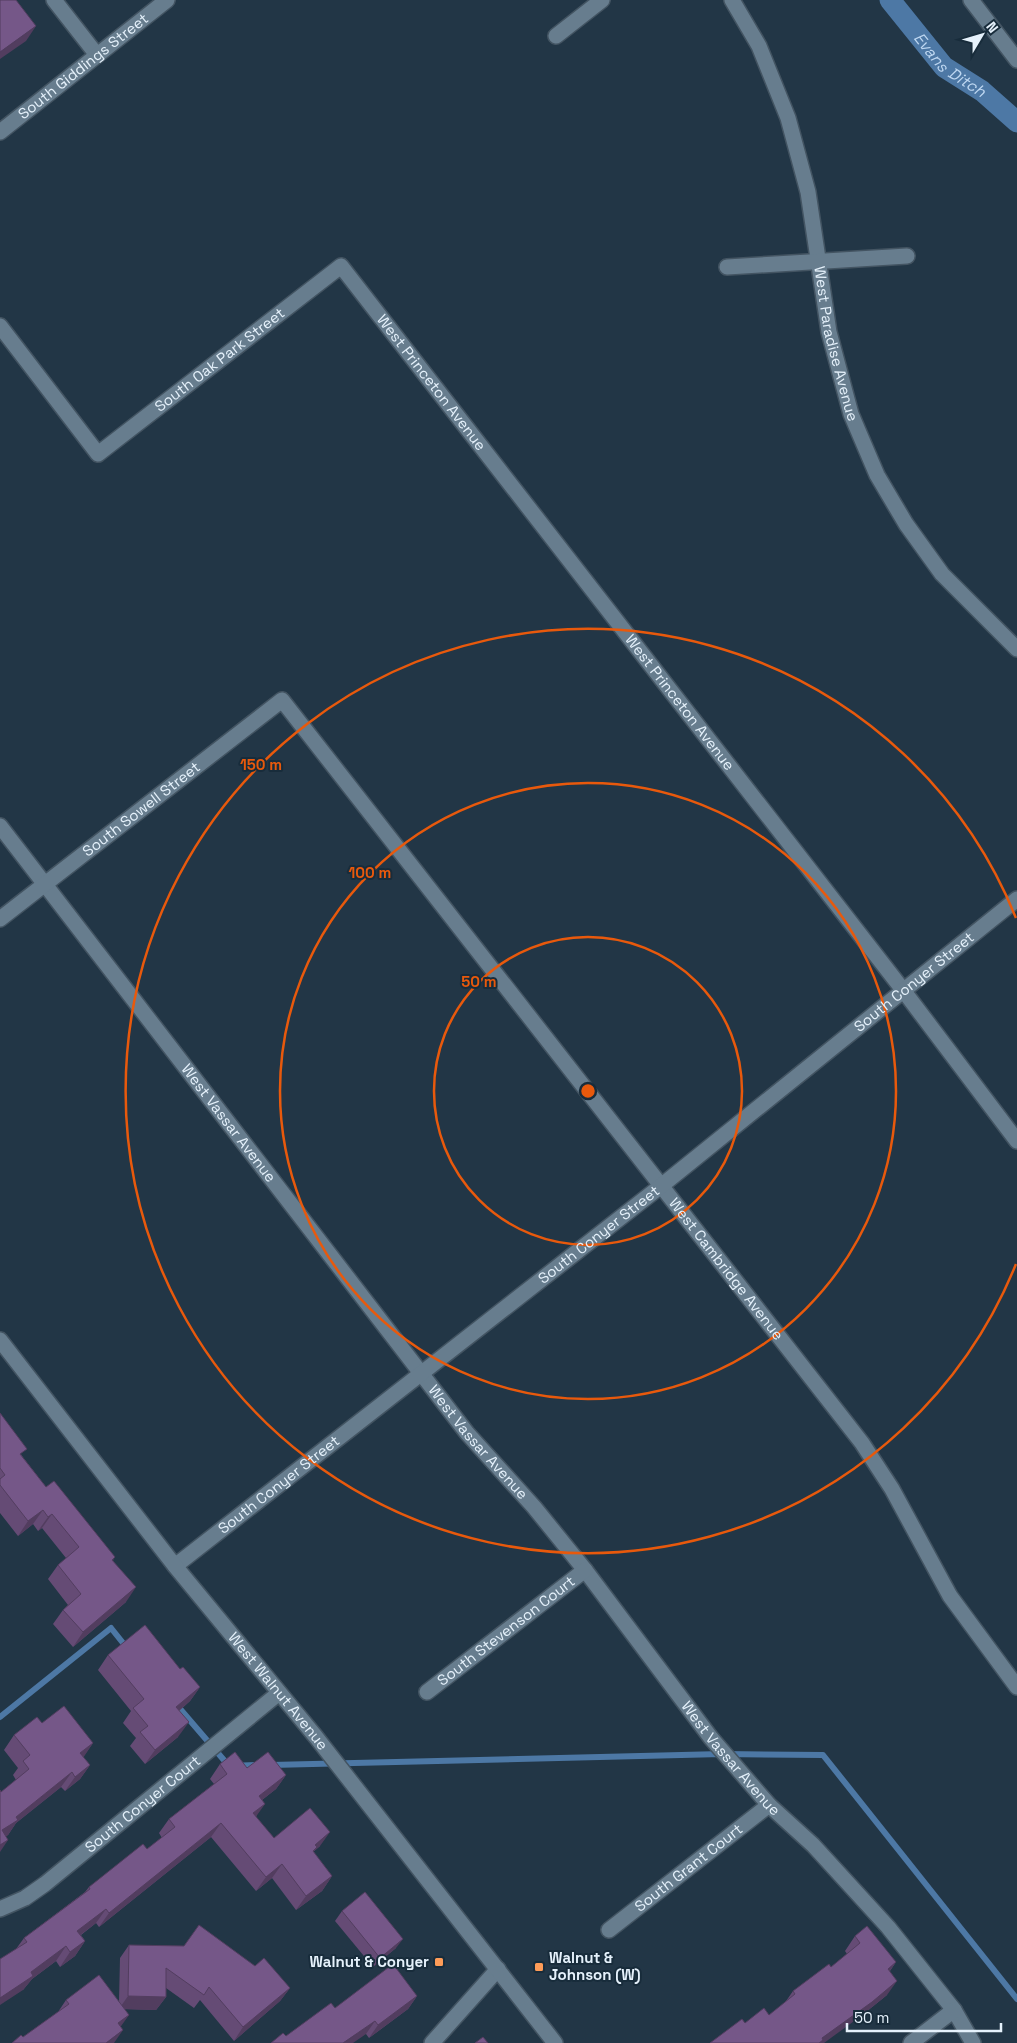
<svg xmlns="http://www.w3.org/2000/svg" width="1017" height="2043" viewBox="0 0 1017 2043" font-family="'Space Grotesk',sans-serif">
  <style>
    .lines { fill: none; stroke-linecap: round; stroke-linejoin: round }
    .stream { stroke: #4d78a5; stroke-width: 6 }
    .canal { stroke: #4d78a5; stroke-width: 21 }
    .minor-casing { stroke: #435462; stroke-width: 18 }
    .tertiary-casing { stroke: #435462; stroke-width: 18 }
    .secondary-casing { stroke: #435462; stroke-width: 18 }
    .minor { stroke: #677d8e; stroke-width: 15 }
    .tertiary { stroke: #677d8e; stroke-width: 15 }
    .secondary { stroke: #677d8e; stroke-width: 15 }
    .wall { fill: #654b75 }
    .shaded-wall { fill: #523d5f }
    .building { fill: #755788; stroke: #523d5f }
    .ring { fill: none; stroke: #e8590c; stroke-width: 2.5 }
    .poi-dot { fill: #fe9c58; stroke: #182c3b; stroke-width: 2 }
    .labels { text-anchor: middle; stroke-width: 4; stroke-linejoin: round; paint-order: stroke }
    .street-label { font-size: 15px; fill: #e5f1fb; stroke: #182c3b }
    .poi-label { font-size: 15px; font-weight: bold; fill: #e5f1fb; stroke: #182c3b; text-anchor: start }
    .water-label { font-size: 16px; font-style: italic; fill: #bed7f1; stroke: #182c3b }
    .centre { fill: #e8590c; stroke: #182c3b; stroke-width: 2.5 }
    .ring-label { font-size: 15px; text-anchor: middle; font-weight: bold; fill: #e8590c; stroke: #182c3b; stroke-width: 4; stroke-linejoin: round; paint-order: stroke }
  </style>
  <rect width="100%" height="100%" fill="#223646"/>
  <g class="lines">
    <!-- stream -->
    <g class="stream">
      <path d="M175,1703l54,63 29,-1"/>
      <path d="M0,1717l111,-89 16,20"/>
      <path d="M271,1765l451,-11 101,1 194,244"/>
    </g>
    <!-- canal -->
    <path class="canal" id="s1" d="M890,0l54,67 38,24 35,31"/>
    <!-- minor casing -->
    <g class="minor-casing">
      <g id="minor">
        <path d="M54,0l43,55"/>
        <path id="s2" d="M732,0l27,46 29,72 20,74 21,140 22,82 26,61 29,49 36,50 75,75"/>
        <path d="M971,0l46,60"/>
        <path d="M556,36l46,-36"/>
        <path d="M727,267l180,-11"/>
        <path id="s3" d="M0,326l98,128 243,-188 562,724 114,151"/>
        <path id="s4" d="M0,826l467,607 67,74 51,63 126,168 58,67 44,40 75,82 66,83 19,33"/>
        <path id="s5" d="M0,919l282,-219 580,743 30,46 58,107 67,91"/>
        <path id="s6" d="M427,1692l158,-122"/>
        <path id="s7" d="M0,1909l25,-11 20,-14 234,-191"/>
        <path id="s8" d="M609,1930l160,-125"/>
        <path d="M432,2043l66,-74"/>
        <path d="M911,2043l43,-33"/>
      </g>
    </g>
    <!-- tertiary casing -->
    <g class="tertiary-casing">
      <g id="tertiary">
        <path id="s9" d="M0,132l167,-132"/>
        <path id="s10" d="M175,1566l486,-380 356,-287"/>
      </g>
    </g>
    <!-- secondary casing -->
    <g class="secondary-casing">
      <g id="secondary">
        <path id="s11" d="M0,1340l175,226 141,171 239,306"/>
      </g>
    </g>
    <!-- minor -->
    <use href="#minor" class="minor"/>
    <!-- tertiary -->
    <use href="#tertiary" class="tertiary"/>
    <!-- secondary -->
    <use href="#secondary" class="secondary"/>
  </g>
  <!-- wall -->
  <g class="wall">
    <path d="M0,1413l22,43 24,31 69,70 -2,3 13,42 -53,45 -20,-23 10,-14 5,-5 -20,-26 10,-14 8,-7 -24,-30 -4,3 -5,-7 -15,12 -18,-23z"/>
    <path d="M108,1655l72,14 20,18 -10,14 -11,10 -1,26 -33,27 -15,-18 6,-8 -13,-15 8,-12 -33,-41z"/>
    <path d="M42,1723l51,20 -10,14 7,8 -10,14 -15,12 -4,-4 -45,36 -8,12 -2,1 -5,-44 15,-12 -3,-5 5,-7 -14,-18 10,-15z"/>
    <path d="M220,1764l27,4 39,7 -10,14 -14,11 -6,17 18,21 46,8 -7,6 19,24 -10,15 -26,19 -24,-32 -16,13 -45,-54 -112,90 -3,-4 -15,12 4,6 -10,15 -15,11 -4,-6 -24,18 -9,11 -7,-41 8,-11 61,-46 4,-5 58,-38 15,-11 -3,-5 10,-14 45,-35 -4,-5z"/>
    <path d="M342,1911l54,37 -23,19 -38,-46z"/>
    <path d="M855,1936l41,26 -6,9 -3,24 -26,21 -116,7 24,-8 15,-11 9,-13 38,-24 16,-13 -2,-3z"/>
    <path d="M129,1945l126,21 35,22 -10,13 -46,40 -34,-41 -6,8 -28,-20v9l-10,13 -31,-1 -5,18 -97,10 35,-25 8,-12 53,2 1,-44z"/>
    <path d="M417,1996l-9,13 -39,29 -3,-4 -80,2 49,-28z"/>
  </g>
  <!-- shaded-wall -->
  <g class="shaded-wall">
    <path d="M36,26l-10,15 -26,18v-7z"/>
    <path d="M43,1510l-10,14 -15,12 10,-15z"/>
    <path d="M52,1514l-10,14 -4,3 10,-14z"/>
    <path d="M136,1587l-10,15 -53,45 10,-15z"/>
    <path d="M200,1687l-10,14 -24,21 10,-15z"/>
    <path d="M189,1722l-11,15 -33,27 10,-14z"/>
    <path d="M93,1743l-10,15 -3,-5z"/>
    <path d="M90,1765l-10,14 -15,12 10,-14z"/>
    <path d="M72,1772l-11,15 -45,36 -8,12 -8,5 2,-10 14,-13z"/>
    <path d="M286,1775l-10,14 -27,21 10,-14z"/>
    <path d="M265,1804l-10,14 -2,-5z"/>
    <path d="M221,1823l-10,14 -112,90 10,-14z"/>
    <path d="M330,1832l-10,14 -7,6 -6,9 8,-16z"/>
    <path d="M8,1840l-8,12v-7z"/>
    <path d="M282,1864l-10,14 -16,13 10,-14z"/>
    <path d="M332,1876l-10,15 -26,19 10,-14z"/>
    <path d="M106,1909l-10,14 -29,22 10,-14z"/>
    <path d="M403,1939l-7,9 -23,19 7,-9z"/>
    <path d="M85,1941l-10,15 -15,11 10,-15z"/>
    <path d="M66,1946l-10,15 -24,18 -9,11 -23,15v-7l31,-26z"/>
    <path d="M896,1962l-10,14 2,-7z"/>
    <path d="M897,1981l-10,14 -26,21 -37,27h-6l4,-5z"/>
    <path d="M290,1988l-10,13 -46,40 9,-14z"/>
    <path d="M128,1996l38,1 -10,13 -37,-1z"/>
    <path d="M417,1996l-9,13 -39,29 9,-13z"/>
    <path d="M129,2015l-10,14 -1,-6z"/>
    <path d="M375,2021l-9,13 -13,9h-10z"/>
    <path d="M123,2030l-9,13h-8z"/>
  </g>
  <!-- building -->
  <g class="building">
    <path d="M0,0h16l20,26 -36,26z"/>
    <path d="M0,1413l27,36 -7,5 26,33 8,-6 61,76 -3,3 24,27 -53,45 -20,-22 18,-16 -23,-29 21,-18 -27,-33 -4,3 -5,-7 -15,11 -28,-36v-6l5,-4 -5,-7z"/>
    <path d="M145,1625l35,44 3,-2 17,20 -24,20 13,15 -34,28 -15,-18 8,-6 -15,-18 11,-9 -36,-44z"/>
    <path d="M64,1706l29,37 -13,10 10,12 -15,12 -3,-5 -56,45 2,3 -16,10 6,10 -8,5v-55l1,2 28,-23 -6,-8 7,-6 -16,-20 23,-18 5,6z"/>
    <path d="M235,1752l12,16 21,-16 18,23 -27,21 6,8 -12,9 21,25 36,-30 20,24 -15,13 2,2 -4,4 19,25 -26,20 -24,-32 -16,13 -45,-54 -112,90 -3,-4 -29,22 8,10 -15,11 -4,-6 -35,26 2,4 -33,22v-39l27,-17 -3,-4 66,-49 -1,-2 54,-43 4,5 28,-22 -6,-8 58,-45 -7,-10z"/>
    <path d="M365,1892l38,47 -23,19 -38,-47z"/>
    <path d="M199,1925l56,41 9,-8 26,30 -47,39 -34,-40 -5,8 -38,-27v29l-38,-1 1,-51 55,1z"/>
    <path d="M867,1926l29,36 -8,7 9,12 -25,21 -50,36 1,2 -4,3h-109l32,-24 3,4 19,-15 5,7 26,-21 -2,-3 36,-27 2,3 29,-24 -5,-7z"/>
    <path d="M393,1964l24,32 -39,29 -3,-4 -32,22h-72l12,-10 3,3 45,-33 4,5z"/>
    <path d="M99,1975l30,40 -11,8 5,7 -17,13h-94l9,-8 2,2 46,-33 -3,-4z"/>
    <path d="M483,2037l5,6h-13z"/>
  </g>
  <!-- distance rings -->
  <g class="ring">
    <circle cx="588" cy="1091" r="154"/>
    <circle cx="588" cy="1091" r="308"/>
    <path d="M1016 1264A462 462 0 1 1 1016 918"/>
  </g>
  <!-- markers -->
  <g class="poi-dot">
    <rect x="434" y="1957" width="10" height="10" rx="2.5"/>
    <rect x="534" y="1962" width="10" height="10" rx="2.5"/>
  </g>
  <g class="labels">
    <!-- street labels -->
    <g class="street-label">
      <text dy="5" stroke="none"><textPath href="#s9" startOffset="106">South Giddings Street</textPath></text>
      <text dy="5" stroke="none"><textPath href="#s2" startOffset="362">West Paradise Avenue</textPath></text>
      <text dy="5" stroke="none"><textPath href="#s3" startOffset="315">South Oak Park Street</textPath></text>
      <text dy="5" stroke="none"><textPath href="#s3" startOffset="616">West Princeton Avenue</textPath></text>
      <text dy="5" stroke="none"><textPath href="#s3" startOffset="1021">West Princeton Avenue</textPath></text>
      <text dy="5" stroke="none"><textPath href="#s5" startOffset="179">South Sowell Street</textPath></text>
      <text dy="5" stroke="none"><textPath href="#s10" startOffset="942">South Conyer Street</textPath></text>
      <text dy="5" stroke="none"><textPath href="#s4" startOffset="375">West Vassar Avenue</textPath></text>
      <text dy="5" stroke="none"><textPath href="#s10" startOffset="538">South Conyer Street</textPath></text>
      <text dy="5" stroke="none"><textPath href="#s5" startOffset="1079">West Cambridge Avenue</textPath></text>
      <text dy="5" stroke="none"><textPath href="#s4" startOffset="780">West Vassar Avenue</textPath></text>
      <text dy="5" stroke="none"><textPath href="#s10" startOffset="132">South Conyer Street</textPath></text>
      <text dy="5" stroke="none"><textPath href="#s6" startOffset="100">South Stevenson Court</textPath></text>
      <text dy="5" stroke="none"><textPath href="#s11" startOffset="448">West Walnut Avenue</textPath></text>
      <text dy="5" stroke="none"><textPath href="#s4" startOffset="1185">West Vassar Avenue</textPath></text>
      <text dy="5" stroke="none"><textPath href="#s7" startOffset="178">South Conyer Court</textPath></text>
      <text dy="5" stroke="none"><textPath href="#s8" startOffset="101">South Grant Court</textPath></text>
    </g>
    <!-- poi labels -->
    <g class="poi-label">
      <text x="549" y="1963">Walnut &amp;<tspan x="549" dy="17">Johnson (W)</tspan></text>
      <text x="429" y="1967" text-anchor="end">Walnut &amp; Conyer</text>
    </g>
    <!-- water labels -->
    <g class="water-label">
      <text dy="6" stroke="none"><textPath href="#s1" startOffset="89">Evans Ditch</textPath></text>
    </g>
  </g>
  <circle cx="588" cy="1091" r="8" class="centre"/>
  <g class="ring-label">
    <text x="261" y="770">150 m</text>
    <text x="370" y="878">100 m</text>
    <text x="479" y="987">50 m</text>
  </g>
  <!-- north arrow -->
  <g transform="translate(982 35) rotate(52)" stroke="#182c3b" stroke-width="4" paint-order="stroke">
  <path d="M0-4L9 19L0 12L-9 19Z" fill="#e5f1fb"/>
  <text y="-8" font-size="14" font-weight="bold" text-anchor="middle" fill="#e5f1fb">N</text>
  </g>
  <!-- scale -->
  <path d="M847 2023v8h154v-8" fill="none" stroke="#e5f1fb" stroke-width="2.5"/>
  <text x="854" y="2023" font-size="15" fill="#e5f1fb" stroke="#182c3b" stroke-width="4" paint-order="stroke">50 m</text>
</svg>
